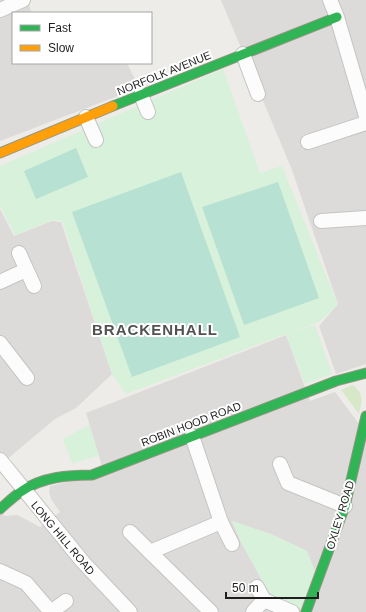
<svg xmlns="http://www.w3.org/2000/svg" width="366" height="612" viewBox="0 0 366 612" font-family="Arial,sans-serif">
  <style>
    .residential { fill: #dcdbd9; fill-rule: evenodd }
    .grass { fill: #d7e8c9 }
    .park { fill: #d8f1da }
    .pitch { fill: #b7e1d3 }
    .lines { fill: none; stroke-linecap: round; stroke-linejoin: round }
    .street-casing { stroke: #c4c4c2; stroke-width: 16 }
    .fast-casing { stroke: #929681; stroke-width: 11 }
    .slow-casing { stroke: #929681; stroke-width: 11 }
    .street { stroke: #fcfcfc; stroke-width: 14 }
    .fast { stroke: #30b455; stroke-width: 9 }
    .slow { stroke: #ff9f0a; stroke-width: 9 }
    .labels { text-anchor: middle; stroke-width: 4; stroke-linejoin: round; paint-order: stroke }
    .street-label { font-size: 11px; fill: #1f1f1f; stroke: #fff }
    .district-label { font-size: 15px; font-weight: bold; letter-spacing: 1px; fill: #525252; stroke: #fff }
  </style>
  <rect width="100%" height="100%" fill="#edece8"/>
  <!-- residential -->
  <g class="residential">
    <path d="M0,0h27l5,13h-19v50h114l12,25 -139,53z"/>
    <path d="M221,0h145v364l-30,10 -17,-48 19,-22 -46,-134z"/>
    <path d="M0,209l14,27 38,-15 9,1 51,152 -36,34 -21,11 -55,46z"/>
    <path d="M286,335l24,66 25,-9 31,41v179h-366v-106l4,10 13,-1 12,6 11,6 20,-15 -9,-13 -2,-7 1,-6 54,-13 -18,-60zM232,521l41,14 34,16 -38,42 -28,-51z"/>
  </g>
  <!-- grass -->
  <path class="grass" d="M353,385c12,11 9,15 6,29l-18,-24z"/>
  <!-- park -->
  <g class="park">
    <path d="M223,69l37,104 22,-7 56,139 -19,17 -30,11 26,-8 17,49 -27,10 -19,-50 -160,60 -14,-20 -50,-153 -9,-1 -38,15 -15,-29v-40z"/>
    <path d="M89,425l10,31 -27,7 -9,-24z"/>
    <path d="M232,521l41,14 34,16 8,20 -14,38 -32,-16 -28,-51z"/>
  </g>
  <!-- pitch -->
  <g class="pitch">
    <path d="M76,148l12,29 -52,22 -12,-28z"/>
    <path d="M181,172l59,165 -108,40 -60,-165z"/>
    <path d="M278,182l41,116 -75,27 -42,-118z"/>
  </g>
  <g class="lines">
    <!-- street casing -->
    <g class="street-casing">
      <g id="street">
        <path d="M330,0l7,17 29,99"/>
        <path d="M0,10l23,-10"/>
        <path d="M243,54l15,40"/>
        <path d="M141,95l7,17"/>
        <path d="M86,117l10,23"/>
        <path d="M308,142l58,-19"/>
        <path d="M321,221l45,-3"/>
        <path d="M19,253l15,33"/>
        <path d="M0,282l26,-12"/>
        <path d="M0,343l27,35"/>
        <path d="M192,436l29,86 11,22"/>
        <path d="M0,460l83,102 47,50"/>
        <path d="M280,464l8,19 57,23"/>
        <path d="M130,532l20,20 71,-30"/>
        <path d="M150,552l61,60"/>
        <path d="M0,571l26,12 25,29"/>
        <path d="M257,587l7,13 28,12"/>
        <path d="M51,612l15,-11"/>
        <path d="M253,612l11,-12"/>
      </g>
    </g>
    <!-- fast casing -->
    <g class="fast-casing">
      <g id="fast">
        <path d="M113,106l224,-89"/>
        <path d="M0,509c7,-6 14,-13 22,-18 20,-14 46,-16 70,-16l244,-94 30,-8"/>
        <path d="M306,612l39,-106 21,-90"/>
      </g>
    </g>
    <!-- slow casing -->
    <g class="slow-casing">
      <path id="slow" d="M0,153l113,-47"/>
    </g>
    <!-- street -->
    <use href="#street" class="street"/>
    <!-- fast -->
    <use href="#fast" class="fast"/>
    <!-- slow -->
    <use href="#slow" class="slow"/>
  </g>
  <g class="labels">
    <!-- street labels -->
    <g class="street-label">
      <text transform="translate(164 73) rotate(-22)" y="4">NORFOLK AVENUE</text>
      <text transform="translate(191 424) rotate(-21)" y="4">ROBIN HOOD ROAD</text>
      <text transform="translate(340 515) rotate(-73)" y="4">OXLEY ROAD</text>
      <text transform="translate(63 538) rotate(50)" y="4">LONG HILL ROAD</text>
    </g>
    <!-- district labels -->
    <g class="district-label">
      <text x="155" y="335">BRACKENHALL</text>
    </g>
  </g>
  <!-- legend -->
  <rect x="12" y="12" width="140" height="52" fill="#ffffff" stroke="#a5a5a5"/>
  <rect x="20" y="25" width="20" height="6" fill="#30b455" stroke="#a5a5a5"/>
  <text x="48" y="32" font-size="12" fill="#1f1f1f">Fast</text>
  <rect x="20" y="45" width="20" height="6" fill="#ff9f0a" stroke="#a5a5a5"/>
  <text x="48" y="52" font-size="12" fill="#1f1f1f">Slow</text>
  <!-- scale -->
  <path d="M226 592v6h92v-6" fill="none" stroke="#1f1f1f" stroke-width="2"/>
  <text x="232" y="592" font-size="12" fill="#1f1f1f" stroke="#ffffff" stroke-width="3" paint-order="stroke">50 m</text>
</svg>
